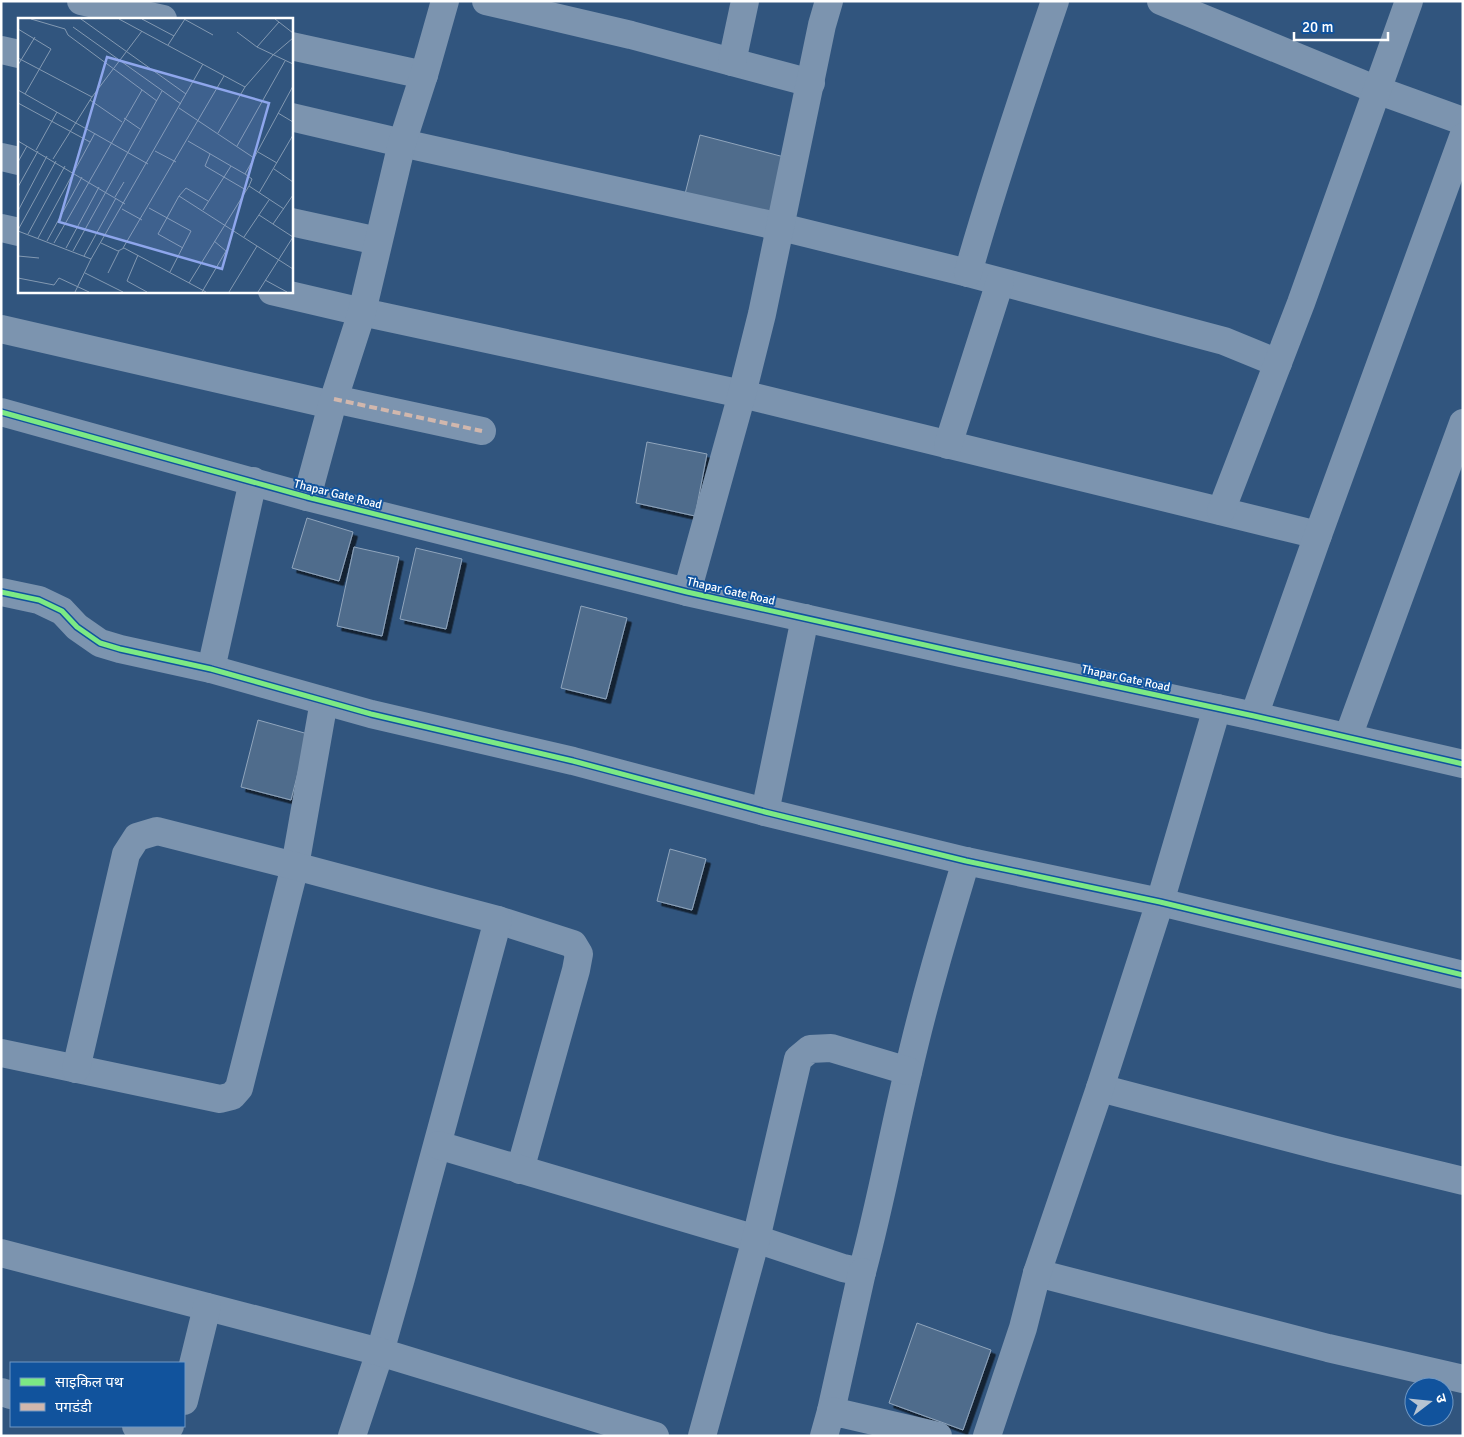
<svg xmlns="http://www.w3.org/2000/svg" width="1464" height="1437" viewBox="0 0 1464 1437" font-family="Signika,'Noto Sans Devanagari',sans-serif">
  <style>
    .building { fill: #4f6c8c; stroke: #90a5bc; filter: url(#shadow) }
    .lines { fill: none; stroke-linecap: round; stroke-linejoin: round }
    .minor { stroke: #7c94af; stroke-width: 28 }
    .quiet { stroke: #d1b7ad; stroke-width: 4; stroke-dasharray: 8 4; stroke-linecap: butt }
    .cycleway-casing { stroke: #11539d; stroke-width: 8 }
    .cycleway { stroke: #7ce984; stroke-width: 5 }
    .labels { text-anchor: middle; stroke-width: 4; stroke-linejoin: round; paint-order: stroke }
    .street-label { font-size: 12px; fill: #fff; stroke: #11539d }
    .inset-road { fill: none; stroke: #8399b2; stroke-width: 1 }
    .view { fill: #8ea6ec; fill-opacity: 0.15; stroke: #8ea6ec; stroke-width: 2.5 }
    .inset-edge { fill: none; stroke: #fff; stroke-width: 2.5 }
  </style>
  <defs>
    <filter id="shadow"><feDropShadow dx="4.5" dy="4.5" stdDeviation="0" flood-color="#0009"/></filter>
  </defs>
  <rect width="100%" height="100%" fill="#31557e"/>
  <!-- building -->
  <g class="building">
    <path d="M700,135l88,23 -16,63 -88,-23z"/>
    <path d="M647,442l60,12 -12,62 -59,-13z"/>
    <path d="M307,518l46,14 -14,49 -47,-13z"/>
    <path d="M354,547l45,10 -17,79 -45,-10z"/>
    <path d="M416,548l46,11 -16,70 -46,-10z"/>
    <path d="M581,606l46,12 -21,81 -45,-11z"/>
    <path d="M258,720l50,14 -17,66 -50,-13z"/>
    <path d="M670,849l36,10 -14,51 -35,-9z"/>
    <path d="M917,1323l74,27 -28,80 -74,-27z"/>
  </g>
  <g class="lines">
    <!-- minor -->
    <g class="minor">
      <path d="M81,1l82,18"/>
      <path d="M486,1l145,34 180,48"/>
      <path d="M1161,1l216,89 86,31"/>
      <path d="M291,46l133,29"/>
      <path d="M1,50l18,4"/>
      <path d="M732,62l13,-61"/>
      <path d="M291,117l111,26 379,84 187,46 256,68 54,22"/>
      <path d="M1,157l18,4"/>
      <path d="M291,222l87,19"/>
      <path d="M1,228l18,4"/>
      <path d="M968,273c26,-92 56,-181 87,-272"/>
      <path d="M272,291l90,21 380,82 576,141"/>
      <path d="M1,329l331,76"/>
      <path d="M334,399l148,32"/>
      <path d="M1,412l306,85 380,95 274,61 293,63 209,48"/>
      <path d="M948,445l52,-163"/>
      <path d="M307,497l25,-92 30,-93 40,-169 22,-68 21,-74"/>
      <path d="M1221,511l80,-208 108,-302"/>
      <path d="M1,592l38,8 23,11 15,16 23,16 20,6 91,20 160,45 202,47 192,51 201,49 194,41 303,73"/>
      <path d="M687,592l55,-198 20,-80 60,-289 7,-24"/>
      <path d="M211,669l42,-188"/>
      <path d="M1254,716l64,-181 145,-398"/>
      <path d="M1348,737l115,-314"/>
      <path d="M765,812l40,-194"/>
      <path d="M498,920l75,24 6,10 -3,16 -56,200"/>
      <path d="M1,1053l219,46 12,-3 7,-8 56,-222 29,-165"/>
      <path d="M76,1069l50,-215 11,-17 20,-6 138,35 203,54 -97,358 -21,74 -28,84"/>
      <path d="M1100,1088l232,61 131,32"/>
      <path d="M438,1145l318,94 87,29 19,4c18,-66 30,-133 46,-200 16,-71 37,-141 58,-211"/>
      <path d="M1,1253l379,99 275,84"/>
      <path d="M1037,1273l291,75 135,31"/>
      <path d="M1,1392l10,3"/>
      <path d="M184,1401l23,-94"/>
      <path d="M831,1411l31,-139"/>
      <path d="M136,1426l16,4 18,-4"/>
      <path d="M702,1436l54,-197 42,-180 12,-10 21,-1 77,23"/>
      <path d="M824,1436l7,-25 107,25"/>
      <path d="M987,1436l36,-108 14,-55 63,-185 60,-186 57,-194"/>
    </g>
    <!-- quiet -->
    <path class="quiet" d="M334,399l148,32"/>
    <!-- cycleway casing -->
    <g class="cycleway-casing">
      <g id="cycleway">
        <path d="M1,412l306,85 380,95 274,61 293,63 209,48"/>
        <path d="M1,592l38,8 23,11 15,16 23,16 20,6 91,20 160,45 202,47 192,51 201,49 194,41 303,73"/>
      </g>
    </g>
    <!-- cycleway -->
    <use href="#cycleway" class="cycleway"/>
  </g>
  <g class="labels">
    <!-- street labels -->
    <g class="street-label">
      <text transform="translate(338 494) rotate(14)" y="4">Thapar Gate Road</text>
      <text transform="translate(731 591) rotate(13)" y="4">Thapar Gate Road</text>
      <text transform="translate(1126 678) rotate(12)" y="4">Thapar Gate Road</text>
    </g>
  </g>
  <!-- overview -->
  <g transform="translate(18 18)">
    <rect width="275" height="275" fill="#31557e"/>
    <path class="inset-road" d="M13,1l34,10 3,6 89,66M63,1l105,75M101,1l126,68 28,-32 20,-17M124,1l32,17M166,1l29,16M257,1l18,14M55,9l108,77M0,11l33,20 -26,45M219,14l20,15 36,17M150,27l17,-26M239,29l22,-25M0,40l74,39M0,47l17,-28M0,72l130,74M72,82l32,22M0,85l72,39M161,90l75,50 39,-72M260,95l15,9M106,100l16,11M200,115l27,-46M0,123l107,63M170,123l43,25 -28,44M219,128l48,-85M18,132l21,-38M137,133l21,11M240,134l19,11M192,136l-5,12 41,24M35,141l39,-62 50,-66M0,144l9,-16M213,148l14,8M256,151l19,13M231,168l3,-7 -7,-5 9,-16M0,169l20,-36M241,175l34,-58M161,178l7,-8 22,13M97,179l9,-15M131,190l42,23 -21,41M104,191l20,11M0,193l29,-55M241,197l34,22M255,206l20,-29M0,212l38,-69M0,213l73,28M10,216l37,-68M226,219l25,-37M20,220l57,-105M29,223l35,-64M36,225l88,-153M83,225l17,8 6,-3 82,44M48,230l33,-61M105,230l101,-172M165,230l-25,-14 21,-38 78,50M55,233l89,-160M120,237l-11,26 20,11M0,238l21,2M66,238l32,-58M67,255l38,19M90,255l11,-22M0,260l36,7 5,-7 30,14M247,262l22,12M171,265l60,-97 35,23M57,274l16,-33 112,-195M184,274l24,-41 -12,-10M211,274l28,-46 36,23M240,274l35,-55"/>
    <path class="view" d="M89,39l162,46 -47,166 -163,-47z"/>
    <rect width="275" height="275" class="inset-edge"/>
  </g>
  <!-- border -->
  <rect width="1464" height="1437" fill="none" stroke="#ffffff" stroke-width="5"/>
  <!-- legend -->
  <rect x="10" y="1362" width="175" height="65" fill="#11539d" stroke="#7098c4"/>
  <rect x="20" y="1378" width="25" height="8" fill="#7ce984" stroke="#7098c4"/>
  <text x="55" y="1387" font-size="15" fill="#ffffff">साइकिल पथ</text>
  <rect x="20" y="1403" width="25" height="8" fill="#d1b7ad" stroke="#7098c4"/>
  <text x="55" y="1412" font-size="15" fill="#ffffff">पगडंडी</text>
  <!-- north arrow -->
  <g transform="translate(1429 1402) rotate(74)"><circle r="24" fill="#11539d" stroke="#7098c4"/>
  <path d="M0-4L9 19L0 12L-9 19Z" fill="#b7c4d2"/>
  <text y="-8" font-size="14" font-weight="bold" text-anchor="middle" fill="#ffffff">उ</text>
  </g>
  <!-- scale -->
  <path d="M1294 32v8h94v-8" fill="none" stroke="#ffffff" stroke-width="2.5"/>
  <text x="1302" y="32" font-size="15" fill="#ffffff" stroke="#11539d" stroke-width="4" paint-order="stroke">20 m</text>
</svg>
